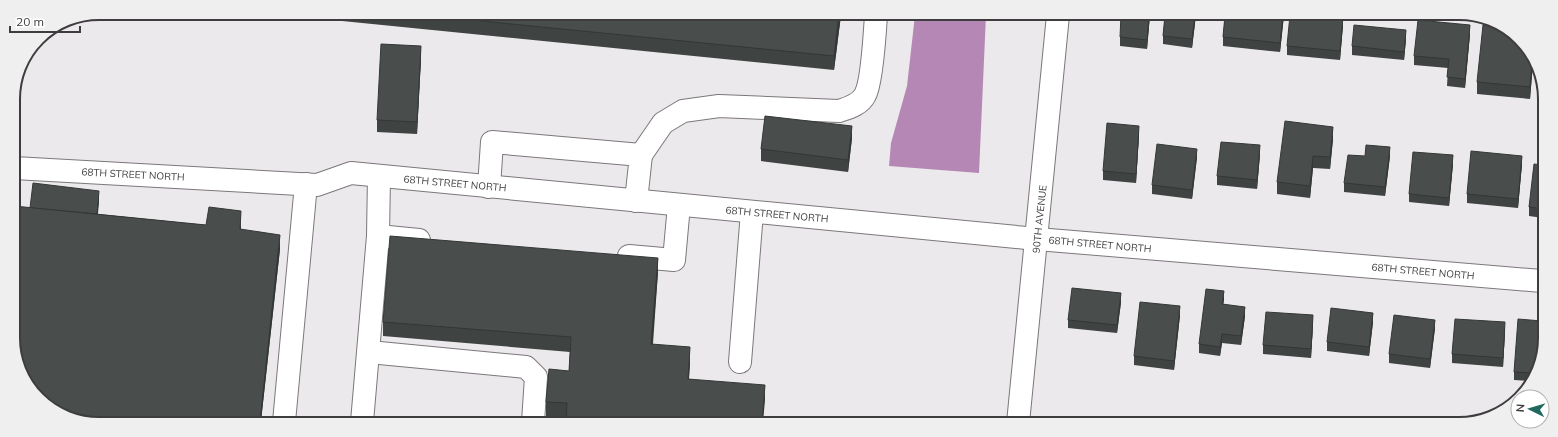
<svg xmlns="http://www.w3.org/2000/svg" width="1558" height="437" viewBox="0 0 1558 437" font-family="Mulish,sans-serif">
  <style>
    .water { fill: #b587b5 }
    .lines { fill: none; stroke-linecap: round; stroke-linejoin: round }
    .minor-casing { stroke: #7b777b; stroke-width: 24 }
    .minor { stroke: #fff; stroke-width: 22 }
    .wall { fill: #3f4342 }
    .shaded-wall { fill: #333736 }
    .building { fill: #494e4d; stroke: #333736 }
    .labels { text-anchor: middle; stroke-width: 4; stroke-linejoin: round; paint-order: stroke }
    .street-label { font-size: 10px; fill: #3e3c3e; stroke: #fff }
    .rim { fill: none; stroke: #3e3c3e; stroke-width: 2 }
  </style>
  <rect width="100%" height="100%" fill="#ece9ec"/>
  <!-- water -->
  <path class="water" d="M915,15h71l-7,158 -90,-7 2,-23 16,-57z"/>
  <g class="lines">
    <!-- minor casing -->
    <g class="minor-casing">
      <g id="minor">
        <path d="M641,155l22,-32 20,-12 36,-5 120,5c9,-3 21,-6 26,-16 7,-12 10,-64 11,-80"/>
        <path d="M14,168l303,17 34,-12 686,66 505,42"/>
        <path d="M489,187l3,-45 149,13 -5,46"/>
        <path d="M378,236l1,-60"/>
        <path d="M629,256l45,4 5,-55"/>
        <path d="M369,352l157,15 10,10 -3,45"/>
        <path d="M740,362l12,-150"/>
        <path d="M284,422l22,-238"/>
        <path d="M362,422l16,-186 41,4"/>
        <path d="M1018,423l40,-408"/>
      </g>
    </g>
    <!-- minor -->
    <use href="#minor" class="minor"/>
  </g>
  <!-- wall -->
  <g class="wall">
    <path d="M282,13l559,2 -7,55 -552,-55z"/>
    <path d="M1150,15l-3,34 -27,-3v-9z"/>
    <path d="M1165,15h31l-4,33 -29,-4v-8z"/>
    <path d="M1225,15h59l-4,37 -57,-6v-9z"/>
    <path d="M1343,25l-3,35 -53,-5v-9z"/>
    <path d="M1470,34l-5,54 -18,-2 1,-18 -34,-3v-9z"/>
    <path d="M1520,38l13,25 -3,36 -53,-5v-12z"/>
    <path d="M1406,39l-2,21 -52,-5v-9z"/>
    <path d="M421,58l-4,76 -40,-2v-12z"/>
    <path d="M1543,83v19h-2v-9z"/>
    <path d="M1139,135l-3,48 -33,-3v-9z"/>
    <path d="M852,138l-4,34 -87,-11v-12z"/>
    <path d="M1333,139l-3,30 -17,-1 -3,30 -33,-4v-12z"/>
    <path d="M1260,154l-3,35 -40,-4v-9z"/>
    <path d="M1365,156h25l-5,40 -41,-4v-9z"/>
    <path d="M1197,157l-5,42 -40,-5v-9z"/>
    <path d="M1453,164l-4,42 -40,-4v-8z"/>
    <path d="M1522,164l-4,44 -51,-5v-9z"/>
    <path d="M1543,165v53l-14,-2v-9z"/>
    <path d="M99,200l-1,14 108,11 35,1v3l39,20 -19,172h-184l-47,-213z"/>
    <path d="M658,272l-5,72 37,17 -1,18 76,21 -199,18 -20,-2v-14l23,-31 1,-19 -187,-16v-14z"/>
    <path d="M1224,300l-1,4 22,12 -4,29 -19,-2 -2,13 -21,-3v-9z"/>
    <path d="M1121,302l-4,31 -49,-5v-8z"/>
    <path d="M1180,315l-6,55 -40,-5v-9z"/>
    <path d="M1373,322l-4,34 -42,-5v-9z"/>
    <path d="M1313,324l-2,34 -48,-4v-9z"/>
    <path d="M1435,328l-5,40 -41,-5v-9z"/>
    <path d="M1505,331l-2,36 -51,-4v-9z"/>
    <path d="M1542,360l-14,21 -14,-1v-8z"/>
  </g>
  <!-- shaded-wall -->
  <g class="shaded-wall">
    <path d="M839,15h2l-7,55v-14z"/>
    <path d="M1149,15h1l-3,34v-9z"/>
    <path d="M1195,15h1l-4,33v-9z"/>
    <path d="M1283,15h1l-4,37v-9z"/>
    <path d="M1343,16v9l-3,35v-9z"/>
    <path d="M1470,25v9l-5,54v-9z"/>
    <path d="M1406,30v9l-2,21v-8z"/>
    <path d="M421,46v12l-4,76v-12z"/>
    <path d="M1532,61l1,2 -3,36v-12z"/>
    <path d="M852,126v12l-4,34v-12z"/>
    <path d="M1139,126v9l-3,48v-9z"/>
    <path d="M1333,127v12l-3,30v-12z"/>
    <path d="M1260,145v9l-3,35v-9z"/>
    <path d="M1390,147v9l-5,40v-9z"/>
    <path d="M1197,149v8l-5,42v-9z"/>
    <path d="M1453,155v9l-4,42v-8z"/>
    <path d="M1313,156v12l-3,30v-12z"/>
    <path d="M1522,156v8l-4,44v-9z"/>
    <path d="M99,191v9l-3,26v-9z"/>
    <path d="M241,211v15l-1,18v-15z"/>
    <path d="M280,235v14l-19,172h-1z"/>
    <path d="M658,258v14l-7,86v-14z"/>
    <path d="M1224,291v9l-2,13v-9z"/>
    <path d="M1121,293v9l-4,31v-8z"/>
    <path d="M1180,306v9l-6,55v-9z"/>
    <path d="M1245,307v9l-4,29v-9z"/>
    <path d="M1373,313v9l-4,34v-9z"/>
    <path d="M1313,315v9l-2,34v-9z"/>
    <path d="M1435,320v8l-5,40v-9z"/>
    <path d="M1505,322v9l-2,36v-9z"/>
    <path d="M1222,334v9l-2,13v-9z"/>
    <path d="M690,347v14l-2,32v-14z"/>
    <path d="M765,385v15l-2,22h-1z"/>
  </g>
  <!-- building -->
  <g class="building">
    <path d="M411,14l428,1 -5,41z"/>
    <path d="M1121,15h28l-2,25 -27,-3z"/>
    <path d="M1165,15h30l-3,24 -29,-3z"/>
    <path d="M1225,15h58l-3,28 -57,-6z"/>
    <path d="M1290,15l46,1h7l-3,35 -53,-5z"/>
    <path d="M1418,20l52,5 -5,54 -18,-2 2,-18 -35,-3z"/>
    <path d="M1354,25l52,5 -2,22 -52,-6z"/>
    <path d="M1483,25l16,1 21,12 12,23 -2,26 -53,-5z"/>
    <path d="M381,44l40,2 -4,76 -40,-2z"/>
    <path d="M1542,80l1,3v11l-2,-1z"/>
    <path d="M765,116l87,10 -4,34 -87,-11z"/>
    <path d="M1285,121l48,6 -3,30 -17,-1 -3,30 -33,-4z"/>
    <path d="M1107,123l32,3 -3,48 -33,-3z"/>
    <path d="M1221,142l39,3 -3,35 -40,-4z"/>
    <path d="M1157,144l40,5 -5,41 -40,-5z"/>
    <path d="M1366,145l24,2 -5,40 -41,-4 4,-28 17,1z"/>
    <path d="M1471,151l51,5 -4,43 -51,-5z"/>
    <path d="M1413,152l40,3 -4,43 -40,-4z"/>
    <path d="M1534,164l9,1v44l-14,-2z"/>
    <path d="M33,183l66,8 -2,23 -67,-6z"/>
    <path d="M14,206l192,19 3,-18 32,4 -1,18 40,6 -20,186 -19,-2 -1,2h-163l-42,-26 -20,-41z"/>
    <path d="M390,236l268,22 -7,86 39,3 -2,32 77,6 -3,37h-196l1,-19 -21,-1 3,-33 20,2 2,-34 -188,-15z"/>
    <path d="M1072,288l49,5 -4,32 -49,-5z"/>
    <path d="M1206,289l18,2 -2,13 23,3 -4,29 -19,-2 -2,13 -21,-3z"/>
    <path d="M1140,302l40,4 -6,55 -40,-5z"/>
    <path d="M1331,308l42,5 -4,34 -42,-5z"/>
    <path d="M1266,312l47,3 -2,34 -48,-4z"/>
    <path d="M1394,315l41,5 -5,39 -41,-5z"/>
    <path d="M1455,319l50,3 -2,36 -51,-4z"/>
    <path d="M1518,319l24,2v39l-9,13 -19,-1z"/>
    <path d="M1065,418l44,2v3h-45z"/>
  </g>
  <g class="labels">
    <!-- street labels -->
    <g class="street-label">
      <text transform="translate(133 174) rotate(3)" y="4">68TH STREET NORTH</text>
      <text transform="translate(455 183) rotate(5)" y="4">68TH STREET NORTH</text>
      <text transform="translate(777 214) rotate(5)" y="4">68TH STREET NORTH</text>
      <text transform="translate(1039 219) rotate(-84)" y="4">90TH AVENUE</text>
      <text transform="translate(1100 244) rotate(5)" y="4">68TH STREET NORTH</text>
      <text transform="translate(1423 271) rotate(5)" y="4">68TH STREET NORTH</text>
    </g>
  </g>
  <!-- crop -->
  <path d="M0 0H1558V437H0ZM99 20H1459A79 79 0 0 1 1538 99V338A79 79 0 0 1 1459 417H99A79 79 0 0 1 20 338V99A79 79 0 0 1 99 20Z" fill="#f0eff0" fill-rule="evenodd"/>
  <path class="rim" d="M99 20H1459A79 79 0 0 1 1538 99V338A79 79 0 0 1 1459 417H99A79 79 0 0 1 20 338V99A79 79 0 0 1 99 20Z"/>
  <!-- north arrow -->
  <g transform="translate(1530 409) rotate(275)"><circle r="19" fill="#ffffff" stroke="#b2b1b2"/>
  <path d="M0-3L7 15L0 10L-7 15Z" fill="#20695f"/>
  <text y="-6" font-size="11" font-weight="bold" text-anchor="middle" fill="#3e3c3e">N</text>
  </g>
  <!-- scale -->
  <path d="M10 26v6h70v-6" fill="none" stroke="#3e3c3e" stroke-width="2"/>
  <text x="16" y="26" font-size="12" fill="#3e3c3e" stroke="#ffffff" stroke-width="3" paint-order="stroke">20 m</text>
</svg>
